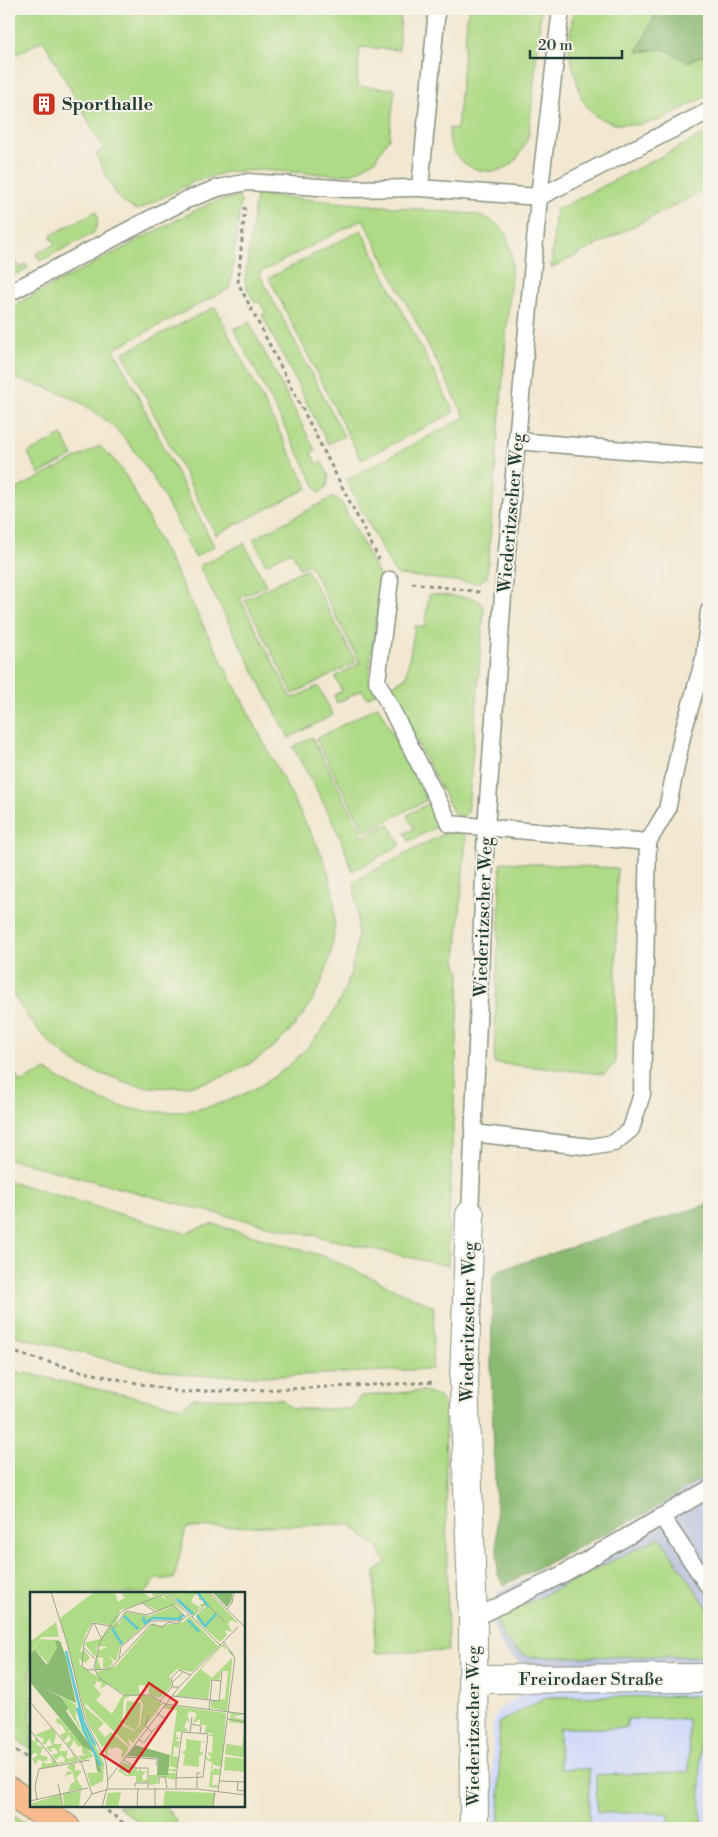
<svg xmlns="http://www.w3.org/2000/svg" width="718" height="1837" viewBox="0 0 718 1837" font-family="'Libre Bodoni',serif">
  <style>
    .built { fill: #d2d9f9 }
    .industrial { fill: #bcc3de }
    .green { fill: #afda86; stroke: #678c5d }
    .forest { fill: #8bba73; stroke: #557c54 }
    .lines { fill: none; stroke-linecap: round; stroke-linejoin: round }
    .service-casing { stroke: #889282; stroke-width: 19 }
    .minor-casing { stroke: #889282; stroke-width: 30 }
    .primary-casing { stroke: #889282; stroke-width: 30 }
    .path { stroke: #889282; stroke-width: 3; stroke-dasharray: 4 4; stroke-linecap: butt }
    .service { stroke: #fff; stroke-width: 16 }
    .minor { stroke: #fff; stroke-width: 28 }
    .primary { stroke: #fabb8c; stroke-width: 28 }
    .labels { text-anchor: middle; stroke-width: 4; stroke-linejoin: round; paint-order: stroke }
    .poi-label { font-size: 18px; font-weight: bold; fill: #1f3d34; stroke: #f7f3e8; text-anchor: start }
    .street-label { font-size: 18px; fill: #1f3d34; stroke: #f7f3e8 }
    .inset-river { fill: none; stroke: #5cc8d2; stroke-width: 2.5 }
    .inset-road { fill: none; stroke: #9ea392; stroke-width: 1 }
    .view { fill: #d62828; fill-opacity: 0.15; stroke: #d62828; stroke-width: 2.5 }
    .inset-edge { fill: none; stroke: #1f3d34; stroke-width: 2.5 }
  </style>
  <rect width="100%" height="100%" fill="#f7f3e8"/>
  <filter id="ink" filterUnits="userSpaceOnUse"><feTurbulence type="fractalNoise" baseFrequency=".02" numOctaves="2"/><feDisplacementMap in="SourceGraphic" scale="10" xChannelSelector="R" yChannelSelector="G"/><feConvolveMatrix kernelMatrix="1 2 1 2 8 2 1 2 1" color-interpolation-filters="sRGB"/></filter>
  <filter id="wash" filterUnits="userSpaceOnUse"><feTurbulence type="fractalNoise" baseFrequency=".0096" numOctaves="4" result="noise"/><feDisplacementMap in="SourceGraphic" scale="20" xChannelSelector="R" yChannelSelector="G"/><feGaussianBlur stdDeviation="1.12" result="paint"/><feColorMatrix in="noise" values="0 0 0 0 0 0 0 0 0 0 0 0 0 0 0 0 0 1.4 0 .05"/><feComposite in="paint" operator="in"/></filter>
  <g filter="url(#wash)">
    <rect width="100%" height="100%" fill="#f2e7d0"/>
    <!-- built -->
    <path class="built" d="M545,1687h164v141h-215l-2,-101 6,-16 16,-12 12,-6z"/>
    <!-- industrial -->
    <path class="industrial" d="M709,1474v188l-169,3 -21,-3 -12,-9 -8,-12 -7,-19 7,-31 71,-31 85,-50z"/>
    <!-- green -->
    <g class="green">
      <path d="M9,9h392l-2,41 -39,-3 -3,39 38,3 -6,49 -14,22 -21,13 -15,2 -80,-5 -32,2 -34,10 -55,28c-23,-6 -32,-36 -42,-56l8,-5 -61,-109 -34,18z"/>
      <path d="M468,9h73l-12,125c-4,10 -8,20 -15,28 -20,19 -57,7 -64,-19 -1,-4 -1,-10 -1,-15l8,1z"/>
      <path d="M573,9h85l-20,43 26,-3 24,13 21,-10v43l-49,25 -24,5 -22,-1 -19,-8 -13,-16 -13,-48z"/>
      <path d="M709,132v56l-158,80 5,-58z"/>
      <path d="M256,195l218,19c29,9 35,17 38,48l-25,315 -8,5 -5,1 -75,-8 -6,-5 -47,-90 119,-63 -102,-198 -104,54 85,163 -16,8 -66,-129 4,-2 -7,-12 -4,2 -8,-15 -2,-8z"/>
      <path d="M236,197l3,1 2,3 -11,87 -116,61 100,197 -19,11c-48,-92 -73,-158 -186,-179v-70l183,-96 22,-10z"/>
      <path d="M96,211c3,10 2,15 -4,23l-52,27 -4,-7 19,-10 -5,-8z"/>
      <path d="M361,230l93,182 -93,48 -92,-182z"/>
      <path d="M12,255l7,13 7,-4 2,4 -19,10v-21z"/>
      <path d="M215,307l93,181 -92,47 -93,-182z"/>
      <path d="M249,322l66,128 -4,3 6,11 5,-2 7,15 -2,9 -8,7 -85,-164z"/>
      <path d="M62,435l11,21 -34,18 -11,-21z"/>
      <path d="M100,446l16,16 11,16 191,369c4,8 8,16 10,25 11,36 8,77 -7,111 -31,71 -108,116 -185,102 -8,-1 -15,-5 -22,-7 -13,-4 -27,-8 -39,-16 -29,-18 -51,-46 -66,-76v-493z"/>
      <path d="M331,498h6l4,4 38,73 2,7 -12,91 2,9 5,11 -9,5 -5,-8 -25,13 -3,-8 8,-4 -7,-14 25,-14 -51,-100 -9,5 -9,-17 -25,13 -13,-25z"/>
      <path d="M244,543l22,42 -26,13 52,101 26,-13 15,29 -44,23 -90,-172z"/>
      <path d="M306,568l50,94 -63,32 -48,-94z"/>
      <path d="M429,594l43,4 6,2 6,8 -16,204 -4,4h-5l-5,-3 -66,-125 18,-11 9,-51 10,1z"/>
      <path d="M378,706l49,94 -62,32 -49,-93z"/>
      <path d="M312,737l52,100 25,-13 12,21 -49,26c-12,-44 -38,-84 -59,-124z"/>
      <path d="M431,802l12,22 -34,17 -4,-8 9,-4 -7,-14z"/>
      <path d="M458,830l8,7 -10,124 4,13 -11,241 -1,51 -234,-53 -205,-54v-96l11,20 26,-13c36,25 77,43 123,42 93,-2 178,-78 188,-171 2,-21 -1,-40 -3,-60l93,-49z"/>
      <path d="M501,862l116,6 -2,196 -11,10 -110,-11z"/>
      <path d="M9,1181l175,52 28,-9 114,33 108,50 -2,62 -153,7 -90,-1 -60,-10 -120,-31z"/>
      <path d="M9,1368l13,6 5,-1 55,13 100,21 12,-9 88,1 10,10h58l11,-13 62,-5 16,6 6,8 3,246 -73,2v-81l11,-10 -9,-15 -27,-23 -164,4 -12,51h-18l-11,14h-114v156l-22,-13z"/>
      <path d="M660,1537l49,73v46l-179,1c-21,-9 -26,-18 -34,-38z"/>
      <path d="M709,1696v23h-9l1,109h-32v-15h-72l-1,-38 93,-3 -1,-53h-61v9h-68l1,41h29v59h-89l-1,-106 49,-25z"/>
      <path d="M117,1806h48l12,16 -9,6h-21z"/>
      <path d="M9,1813l24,15h-20l-4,-2z"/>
    </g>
    <!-- forest -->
    <g class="forest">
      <path d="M658,9h51v43l-21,10 -24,-13 -27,3z"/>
      <path d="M709,1204v269l-55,36 -150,76 -6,-10 -7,-208 2,-91 6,-6z"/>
    </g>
  </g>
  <g filter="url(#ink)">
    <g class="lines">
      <!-- service casing -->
      <g class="service-casing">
        <g id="service">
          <path d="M437,9l-17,179 119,9 170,-86"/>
          <path d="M9,293l177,-93 32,-12 30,-6 99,7 73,-1"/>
          <path d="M517,441l192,16"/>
          <path d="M390,580l-13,101 73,143 198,18 -6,252 -11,35 -17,14 -23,4 -118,-14"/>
          <path d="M648,842l19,-32 16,-78 21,-73 5,-48"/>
          <path d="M470,1215l16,-387 17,-233 36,-398 22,-188"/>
          <path d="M662,1517l47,70"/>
          <path d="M473,1619l88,-44 148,-86"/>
        </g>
      </g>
      <!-- minor casing -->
      <g class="minor-casing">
        <g id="minor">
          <path d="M470,1215l-6,166 9,238 1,209"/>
          <path d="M472,1679l237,-1"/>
        </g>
      </g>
      <!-- primary casing -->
      <g class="primary-casing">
        <g id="primary">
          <path d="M9,1791l22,15"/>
          <path d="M32,1806l34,22"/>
        </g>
      </g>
      <!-- path -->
      <g class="path">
        <path d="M245,207l-7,76 141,276"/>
        <path d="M412,583l68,9"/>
        <path d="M9,1351l75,21 96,20 107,-3 149,-7"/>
        <path d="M9,1747l22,13"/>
        <path d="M101,1806l29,22"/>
      </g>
      <!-- service -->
      <use href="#service" class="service"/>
      <!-- minor -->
      <use href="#minor" class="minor"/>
      <!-- primary -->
      <use href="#primary" class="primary"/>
    </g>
  </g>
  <!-- icons -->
  <defs>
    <g id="building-square" transform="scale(1.25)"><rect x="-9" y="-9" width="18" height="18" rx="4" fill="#c8321e" stroke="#f7f3e8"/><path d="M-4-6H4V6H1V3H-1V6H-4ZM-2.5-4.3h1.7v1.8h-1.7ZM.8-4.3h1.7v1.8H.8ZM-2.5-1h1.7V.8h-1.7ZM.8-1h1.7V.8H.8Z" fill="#fff"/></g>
  </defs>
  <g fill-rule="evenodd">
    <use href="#building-square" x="44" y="104"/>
  </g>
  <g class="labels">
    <!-- poi labels -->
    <g class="poi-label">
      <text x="62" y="110">Sporthalle</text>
    </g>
    <!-- street labels -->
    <g class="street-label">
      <text transform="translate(511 513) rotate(-85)" y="6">Wiederitzscher Weg</text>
      <text transform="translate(483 917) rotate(-88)" y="6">Wiederitzscher Weg</text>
      <text transform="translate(468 1322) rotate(-89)" y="6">Wiederitzscher Weg</text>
      <text x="591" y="1685">Freirodaer Straße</text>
      <text transform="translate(473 1726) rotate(-90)" y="6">Wiederitzscher Weg</text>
    </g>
  </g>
  <!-- overview -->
  <g transform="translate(30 1592)">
    <rect width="215" height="215" fill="#f2e7d0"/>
    <path d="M64,0h21l3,10 7,-4 -4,-6h22l7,6 11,-2 8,6 -6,-6 4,-2 19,19 -11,-8 -17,6 -15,-8 -23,7 -4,16 -23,-4 -7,11 -6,19 5,-1 5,7 -5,5 -6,-4 1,6 28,19 -8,5 2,-6 -5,-2 -3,5 7,8 -5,6 16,14 12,-21 28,3 10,8 -29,39 -5,-5 2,9 -45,-44v4l19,16 -6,6 7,8 6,-5 18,16 -6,10 -2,-2 2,-5 -6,-4 -9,2 -1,9 -3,-10 2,-3 -4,2 -15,-26 -27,-103zM100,104h8l5,8 -3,22 -7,5 -11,-6 2,-26zM122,0h56l31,32 -8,-4 -3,4 4,8 -7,-2 2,5 -7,7 -23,-21 -1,-6 12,-11 -6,3 -3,-3h4l1,-4h-5v-5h-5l-3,7 9,5 -7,9 -25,-23 -15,4zM144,14l10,9 -2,5 -30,-1 -32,28 -4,14 -7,-5 4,6 -4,7 -6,-1v-11l-6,1 4,10 -4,3 -2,-3 2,-17 11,-4 -10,-1 -3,11 -11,-14 16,-4 9,-12 10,-3 6,-12 24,4zM159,24l29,30 -26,26 -15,-3 -8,7 3,9 -12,13 -11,-4v-8l-10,-1v7l4,2 -21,-1 -23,-15 -3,-6 20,-6 37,-43 6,3 25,-4zM26,30l3,15h-18l-11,17v-12zM10,47l15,1 3,8 -11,17v-3l-13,-13zM192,52h2l3,6 -5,-4 -21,23 11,9 21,-21 -5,-6 5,1 -6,59 -16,-3v-7l14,-2 3,-28h-7l-2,9 -8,-1 -3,20 -32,-3zM36,58l17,70 21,43 -1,18 -12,6 -4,-14 15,-1 -7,-21 -33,-50 -1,-3h4l11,7v13l8,16zM97,109l14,2 -2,22 -5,5 -10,-6zM135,113l61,8 -4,52 -3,2 -6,-3 -1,8 3,-4 6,2 -1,5h-7l-1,10h6l-1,3 -13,-2h5l3,-24 -6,-2 1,-4 2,4 2,-3 -4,-5 5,1 1,-16 -4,-2 5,-2h-9l1,-8h-6v-6l-8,5 5,-10 -6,-3 -4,3 3,9 -3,-3 -3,7 5,4 -13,1v3l5,-1 -6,2 5,2 -5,2 5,2 -2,6 -4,-2 -1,10 5,1 -1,11 -8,-2v3h7v3l-7,-2 -1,3h8l-1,7 -16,-4 -2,8 -8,1v-10h19l9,-65 -14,-2zM201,121l14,1 -13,3 13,3v38l-20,-4 2,-13v3l15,2 3,-22 -15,-2 -1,2zM29,126l11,13 -3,3 4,-2 23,24 -12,5 -4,-5 8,-1 -4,-2v-7l-4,1 -4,-7 -4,8 -4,-5 5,-3 -2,-5 -5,6 -4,-6 6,-3 -4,-7 -5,-2 -1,-4zM22,136l4,6 -2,10h8l-3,7h9l-2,7 3,1 5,-2 -4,-7 9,11 -19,3 -2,-2h6l1,-3 -4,-4 -5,5 -4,-5 6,-2 -3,-5 -6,1 4,2 -3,1 -4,-5 7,-2 -4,-6 -4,6 -3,-2 2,-4 -9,-4zM5,145l5,5 -4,1 2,3 5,1 -3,8 8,2 -2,5 -3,-3 2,5 7,-1 -1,-8 7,10 -18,4 3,-7 -5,-3 -2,6 -4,-6 6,-4 -3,-3 -5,5v-19l5,4zM156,147l20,3h-5l-1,10 4,1 -5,4v10l-16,-2 2,-10 -3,-3 4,-2zM195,165l20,2v13l-21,-2zM93,170l14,7v4l3,-4 3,3 4,-2 -5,6 1,5 4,-2v3h-11v-6h-10l-8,-5 2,-3 7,7 7,-6 -3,-2 -3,5 -8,-5zM41,172h4v6l7,1 -6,7 7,11 -15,2 3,-8 4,-1 -2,-9 -8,3 3,-5 6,2 -7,-6zM51,199l-2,15h-15l-1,-13zM135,199l50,2 -2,14h-50zM91,200l-3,15h-13l3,-14zM31,202l1,13h-26l-6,-3z" fill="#afda86" fill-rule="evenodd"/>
    <path d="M182,0h21l-2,10 -4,5zM25,48l5,1 6,16 10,46 -33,-15 18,9 7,11 -2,3 29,41 7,21 -5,-2 -3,-18 -11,-7 -53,-64v-27l4,-6 13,16 10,-17zM105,153l35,10 -2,20h-11l1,-17 -31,-2z" fill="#8bba73"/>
    <path class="inset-river" d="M167,0l12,15M147,7l16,15M167,23l8,11 11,-12M94,24l14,13M113,25l2,6 8,-5 26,1 4,-4M158,28l11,12M82,36l10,16M36,59l17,70 12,24M47,116l7,23 17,35"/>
    <path class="inset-road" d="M21,0l17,54 17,73 21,43 2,22 -6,23M179,0l36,35M112,11l14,9M176,11l-14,14 28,28M180,15l15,15M197,17l5,-6 2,-11M156,25l-13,-12 -26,10 -21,-4 -11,16 -22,-4 -9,19 -2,24 5,4 23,-1 41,-45 11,3 7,-5 8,2 12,-10M64,31l7,15M53,55l12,12M89,67l2,-12 30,-26h30M142,91l11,-11M143,95l-2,-9 8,-8 12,5M149,95h-7l-12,14 5,3 64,8M92,102l-23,-16 -5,-10 6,-26 15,-24 9,-8 43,-17 25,24M92,103h29l9,6M142,104l47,5 3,-30M0,110l51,60 11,32M179,118l3,-30 9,1M199,120l16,2M198,127l17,3M161,132l10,2 -1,7M0,138l29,36M122,140l13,-13 -8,-6M160,140l2,-15M108,147l6,4 8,-11 -7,-6 4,-11M95,165l32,2v7M94,168l12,8h12v20M89,175l9,6 4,-5M9,177l51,-9M78,188l71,-93 59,-60M189,189l26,1M208,190l-1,8 8,1M28,192l5,23M129,192v-7h6l2,11M105,195v-4h13M167,196v-15h4M146,197v-11l6,-46 26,2 -5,43 -27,1M188,199l17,-133 -12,-17M7,208l-2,-14 4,-17M0,209l58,-13M53,215l9,-13 17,-5h88l48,6M107,215l1,-19M125,215v-19M183,215l2,-16"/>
    <path class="view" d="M119,91l28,19 -48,70 -28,-18z"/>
    <rect width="215" height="215" class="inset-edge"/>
  </g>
  <!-- margin -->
  <rect width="718" height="1837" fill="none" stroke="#f7f3e8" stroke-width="30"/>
  <!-- scale -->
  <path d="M530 50v8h92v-8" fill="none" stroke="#1f3d34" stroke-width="2.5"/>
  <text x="538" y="50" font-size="15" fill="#1f3d34" stroke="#f7f3e8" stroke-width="4" paint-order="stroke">20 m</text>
</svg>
